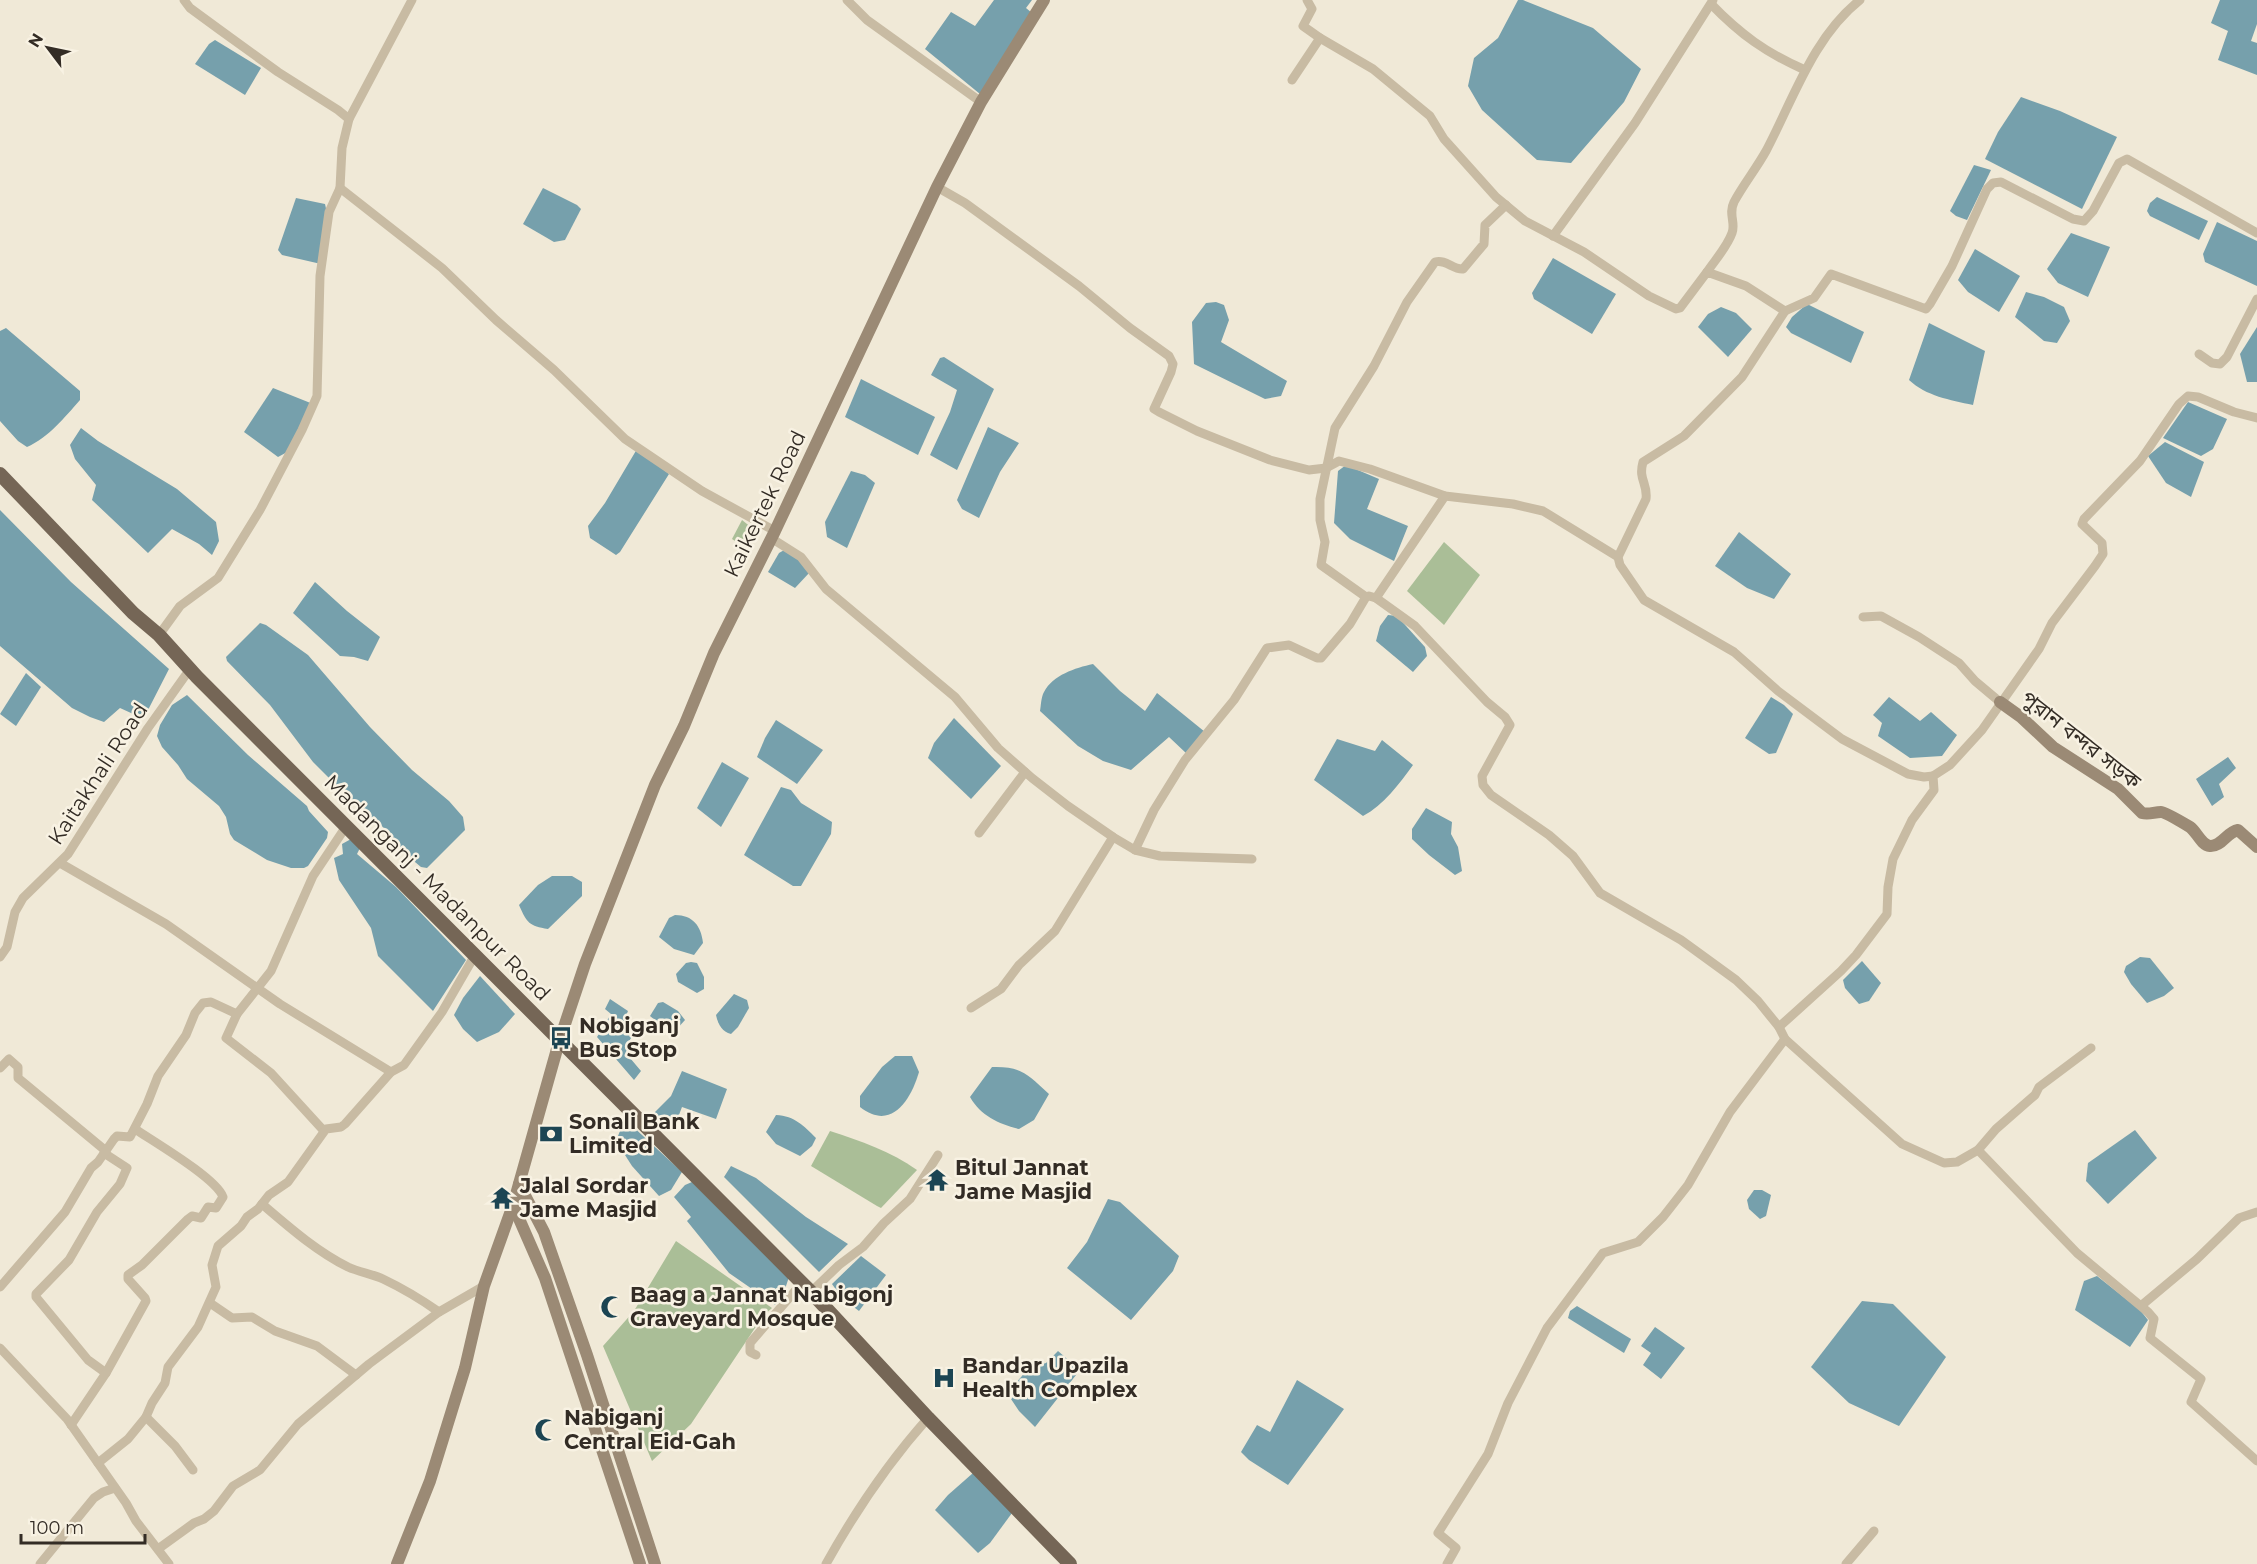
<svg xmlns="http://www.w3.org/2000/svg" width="2257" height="1564" viewBox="0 0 2257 1564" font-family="Montserrat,'Noto Sans Bengali',sans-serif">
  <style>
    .green { fill: #aabe97 }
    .water { fill: #76a0ac }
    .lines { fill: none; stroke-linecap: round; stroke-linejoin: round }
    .street { stroke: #c8bba3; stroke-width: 9 }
    .secondary { stroke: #9b8a75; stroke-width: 12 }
    .primary { stroke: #756656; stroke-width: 14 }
    .labels { text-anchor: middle; stroke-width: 5; stroke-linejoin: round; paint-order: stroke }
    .street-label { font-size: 21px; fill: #332c25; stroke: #f8f2e3 }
    .poi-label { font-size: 21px; font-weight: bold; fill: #332c25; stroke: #f8f2e3; text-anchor: start }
  </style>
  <rect width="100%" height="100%" fill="#f0e9d7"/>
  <!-- green -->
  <g class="green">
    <path d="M742,520l10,8 -11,17 -9,-6z"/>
    <path d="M1444,542l36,33 -36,50 -37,-34z"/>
    <path d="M830,1131c31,10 60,20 87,39l-36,38 -4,-2 -66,-40z"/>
    <path d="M676,1241l96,67 -9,8 -72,108 -39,37 -49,-115 31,-35z"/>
  </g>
  <!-- water -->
  <g class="water">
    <path d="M994,0h38l-6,8 6,5 -52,81 -55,-45 26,-37 24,14z"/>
    <path d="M1518,0h5l70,28 48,41 -17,33 -53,61 -34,-3 -55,-50 -14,-24 6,-28 24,-20z"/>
    <path d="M2220,0h37v24l-6,17 6,2v32l-39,-15 10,-29 -17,-8z"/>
    <path d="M215,40l46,28 -16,27 -50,-31 14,-20z"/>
    <path d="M2021,97l39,14 57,26 -35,72 -97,-50 13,-27z"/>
    <path d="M1974,165l17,5 -24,50 -11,-4 -6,-5z"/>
    <path d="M543,188l34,17 4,4 -16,31 -11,2 -31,-18z"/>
    <path d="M2157,197l51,24 -9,19 -49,-24 -3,-5 3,-8z"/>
    <path d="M296,198l29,6 2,9 -6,51 -39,-9 -4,-5z"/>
    <path d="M2217,222l40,19v45l-52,-24 -2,-8z"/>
    <path d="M2071,233l39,14 -22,50 -30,-14 -11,-14z"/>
    <path d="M1975,249l45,27 -21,36 -31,-20 -10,-12z"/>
    <path d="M1553,258l63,36 -24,40 -58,-35 -2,-6z"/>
    <path d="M2026,292l18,5 20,10 6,14 -13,22 -13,-2 -29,-24z"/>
    <path d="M1216,302l8,3 5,15 -8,22 66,39 -6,15 -16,3 -71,-35 -2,-42 14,-19z"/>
    <path d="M1807,304l57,28 -13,31 -60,-30 -5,-6 6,-10z"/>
    <path d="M1721,307l15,6 16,16 -24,28 -30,-30 10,-13z"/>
    <path d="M1929,323l56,28 -12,54c-23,-5 -47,-9 -64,-25z"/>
    <path d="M2257,327v55h-10l-7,-28z"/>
    <path d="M6,328l74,63v9c-15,17 -32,38 -53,47l-9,-6 -18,-20v-90z"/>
    <path d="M944,357l50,32 -37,81 -27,-15 20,-43 7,-22 -26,-15 9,-17z"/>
    <path d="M861,379l74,38 -17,38 -73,-38z"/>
    <path d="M273,388l40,16 -22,46 -13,7 -34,-25z"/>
    <path d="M2188,402l39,17 -14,30 -12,7 -38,-18z"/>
    <path d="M988,427l31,16 -19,29 -21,46 -17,-9 -5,-9z"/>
    <path d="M81,428l17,13 79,48 39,33 3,19 -7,14 -13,-11 -27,-15 -24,24 -56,-53 4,-15 -21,-26 -5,-14z"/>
    <path d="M2165,442l39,20 -13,35 -25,-14 -18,-27z"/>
    <path d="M637,449l32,25 -49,78 -4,3 -26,-17 -2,-12 17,-23z"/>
    <path d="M1346,465l33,14 -12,30 41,17 -14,35 -44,-22 -16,-16 4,-52z"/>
    <path d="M851,471l14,4 10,8 -28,65 -20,-11 -2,-15z"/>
    <path d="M0,510l71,72 98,87 -21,41 -6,8 -22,-10 -16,14 -14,-5 -18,-9 -72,-62z"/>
    <path d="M1739,532l52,42 -17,25 -27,-11 -32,-22z"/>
    <path d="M786,549l12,7 12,16 -15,16 -27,-16 11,-19z"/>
    <path d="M315,582l32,29 33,26 -12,24 -14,-4 -14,-1 -47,-43z"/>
    <path d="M1388,615l9,1 28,31 2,9 -14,16 -37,-31 4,-15z"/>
    <path d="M260,623l6,2 42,30 62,72 42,43 37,31 14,16 2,13 -38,38 -6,-1 -12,-10 -28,-32 -29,-24 -39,-39 -43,-57 -43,-44 -1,-4z"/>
    <path d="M1093,664l27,27 25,20 12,-18 48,39 -18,22 -18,-17 -38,33 -28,-9 -25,-15 -38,-35c1,-5 1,-14 4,-19 9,-17 31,-24 49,-28z"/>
    <path d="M26,673l15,14 -25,39 -16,-12z"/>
    <path d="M187,695l61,60 59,51 2,5 19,21 -1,6 -19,28 -4,2h-13l-24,-8 -33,-20 -4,-6 -4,-17 -7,-11 -32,-27 -9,-14 -16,-18 -5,-11 3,-11 12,-20z"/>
    <path d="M1771,697l13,8 9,9 -17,39 -7,1 -24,-16z"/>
    <path d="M1889,697l31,24 11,-9 26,23 -15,21 -32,2 -32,-22 4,-13 -9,-8z"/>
    <path d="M954,718l47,48 -30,33 -43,-41 6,-15z"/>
    <path d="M776,720l47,30 -26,34 -40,-27 8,-19z"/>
    <path d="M1337,739l38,12 7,-11 31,25c-14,19 -29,40 -50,51l-49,-36z"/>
    <path d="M2228,757l8,11 -17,16 5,13 -12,9 -16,-27z"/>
    <path d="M722,762l27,16 -28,49 -24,-19z"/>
    <path d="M781,787l10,3 10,13 31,19 -1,12 -30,52h-8l-49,-31z"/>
    <path d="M1426,808l26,14 -1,12 7,13 4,24 -7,4 -26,-20 -17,-16v-10z"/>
    <path d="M351,839l10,7 -4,8 39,33 70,73 -33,51 -55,-55 -7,-28 -32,-48 -5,-22 9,-4 -1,-10z"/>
    <path d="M552,876h20l10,6v14l-34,33c-19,-3 -21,-6 -29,-24l19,-20z"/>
    <path d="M675,915c18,0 26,11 28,28l-9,12 -20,-6 -15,-12 10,-19z"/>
    <path d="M2140,957l10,1 24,30 -10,8 -17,7 -16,-19 -7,-12 2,-6z"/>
    <path d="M1862,961l19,22 -12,18 -10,3 -14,-16 -2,-8z"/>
    <path d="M691,962l6,1 7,14v12l-7,4 -19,-11 -2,-8 10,-11z"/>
    <path d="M480,976l35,38 -16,18 -22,10 -14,-13 -9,-14 9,-17z"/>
    <path d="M734,994l13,6 2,8 -11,19 -7,7c-9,-2 -13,-10 -15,-19z"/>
    <path d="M610,999l18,12 -3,7 12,10 -12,20 7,6 -2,4 11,13 -7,9 -37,-43 14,-23 -6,-5z"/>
    <path d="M663,1002l15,9 7,9 -9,10 -15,-5 -11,-9 8,-13z"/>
    <path d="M895,1056h17l7,16c-8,27 -27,60 -59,35v-11l22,-29z"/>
    <path d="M992,1067c30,-1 36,8 57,27l-15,26 -15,9c-20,-5 -38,-13 -49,-32z"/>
    <path d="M682,1071l45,18 -11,30 -34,-12 -8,21 -20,-15 17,-17z"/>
    <path d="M776,1115c19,1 28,11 40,23l-4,8 -12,10 -24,-12 -10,-12z"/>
    <path d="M629,1123l53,49 -11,18 -12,6 -27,-30 -16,-25 4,-10z"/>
    <path d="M2135,1130l22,28 -49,46 -22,-23 2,-18z"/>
    <path d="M731,1166l25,12 50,39 42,27 -29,28 -95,-95z"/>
    <path d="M692,1182l97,95 -4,12 -10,16 -46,-32 -42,-52 4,-4 -17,-20 11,-12z"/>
    <path d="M1754,1190h8l9,5 -5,21 -6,3 -11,-10 -2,-9z"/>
    <path d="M1108,1199l12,3 59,54 -6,15 -42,49 -64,-52 20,-26z"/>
    <path d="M861,1256l25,19 -27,36 -17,-13 -10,-14z"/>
    <path d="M2097,1276l43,34 8,10 -18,27 -55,-37 9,-29z"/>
    <path d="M1862,1301l31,3 53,53 -47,69 -50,-23 -38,-36z"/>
    <path d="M1577,1306l54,33 -7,14 -56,-35 2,-7z"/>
    <path d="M1655,1327l30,21 -24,31 -18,-14 8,-12 -10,-7z"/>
    <path d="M1058,1351l22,19 -45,57 -16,-16 -12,-18 22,-25 17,-5z"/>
    <path d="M1297,1380l47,29 -56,76 -39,-25 -8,-8 16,-27 13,7z"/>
    <path d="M973,1473l39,40 -22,30 -12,10 -43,-43 13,-15z"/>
  </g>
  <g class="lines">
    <!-- street -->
    <g class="street">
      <path d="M184,0l6,8 30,22 58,42 60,38 11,9"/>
      <path d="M847,0l20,20 114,82"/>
      <path d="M1307,0l5,9 -9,17 17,12"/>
      <path d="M1711,4c29,30 55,49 94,66"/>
      <path d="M1292,80l28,-42 53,31 57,47 14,23 52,58 29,24 59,31 65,44 27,13 4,-1 27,-36 39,14 39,25 29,-13 17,-24 95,35 4,-5 22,-38 35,-77 6,-6 8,-1 72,37 11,2 9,-10 26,-48 8,-4 130,74"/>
      <path d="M937,187l28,16 114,83 51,42 39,28 4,8 -2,8 -17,37 5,3 38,19 73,29 39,10 17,-2 13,-7 31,8 75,27 68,8 30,7 75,46"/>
      <path d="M340,188l2,-40 7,-29 63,-119"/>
      <path d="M1506,205l-21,20 -1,19 -21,25c-10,1 -17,-10 -28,-7l-28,40 -33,64 -39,62 -15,71v21l5,22 -4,23 45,32 3,-1 7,2 39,28 72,76 18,15 5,8 -28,51 1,9 8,10 58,40 24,21 27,37 81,47 55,40 22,21 21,26 6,12 117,105 42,19 13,-1 21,-12 18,-21 39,-34 4,-8 52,-39"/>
      <path d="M1553,236l82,-113 78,-123"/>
      <path d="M1707,272c8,-12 20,-25 25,-39 4,-10 -4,-19 2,-31 9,-17 22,-33 32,-51 27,-51 47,-114 94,-151"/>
      <path d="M1785,311l-43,66 -58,59 -41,26c-5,18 5,21 3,37l-28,58 2,8 24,35 90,52 44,39 64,48 66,35 16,3 9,-1"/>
      <path d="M2199,354l13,9 8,1 7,-7 30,-58"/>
      <path d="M771,538l30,19 25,32 129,108 43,51 34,30 36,28 45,31 22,13 25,6 92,3"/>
      <path d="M1376,598l69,-102"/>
      <path d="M1863,617l18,-1 38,21 40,26 16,18 25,21"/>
      <path d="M159,635l21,-29 38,-28 42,-68 42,-80 15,-34 3,-120 9,-64 11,-24 102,80 54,52 58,50 71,69 77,52 73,40"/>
      <path d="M979,833l46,-61"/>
      <path d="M1135,850l19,-40 31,-50 49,-60 33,-52 22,-3 28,13h4l29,-34 16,-27"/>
      <path d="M60,863l106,61 114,80 111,68"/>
      <path d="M0,957l7,-10 8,-35 8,-14 45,-44 80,-126 42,-59"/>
      <path d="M971,1008l30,-19 18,-24 36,-34 58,-94"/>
      <path d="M237,1014l-11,24 45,35 53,58"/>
      <path d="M1779,1027l62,-56 15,-16 31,-41 1,-27 5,-28 19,-39 22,-30 -1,-14 17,-11 32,-35 57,-81 13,-26 43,-57 8,-12 -1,-11 -20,-19 2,-5 56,-58 39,-57 9,-8 10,1 36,15 23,6"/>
      <path d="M0,1068l9,-9 9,8v11l88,73"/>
      <path d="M1978,1150l99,103 71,59 6,7 -4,19 51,41 -10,23 66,59"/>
      <path d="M104,1153l23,15 -7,16 -23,28 -28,48 -33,34v3l52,63 18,13"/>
      <path d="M262,1204c27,23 54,47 86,63 11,5 24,7 35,12 19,9 39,21 56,33"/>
      <path d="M0,1287l65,-75 26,-44 7,-6 16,-23 3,-3 13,1 17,-33 11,-28 28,-41 9,-22 8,-10 8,-1 26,12 34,-43 42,-95 34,-51"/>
      <path d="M811,1292l28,-27 24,-18 21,-24 26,-24 28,-44"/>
      <path d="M210,1303l22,15 20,-1 23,14 42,15 39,29"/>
      <path d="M2142,1305l55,-46 42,-41 18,-6"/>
      <path d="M0,1348l67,71 59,84 10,18 33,43"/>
      <path d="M756,1355l-6,-3v-9l52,-60"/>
      <path d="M146,1417l29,29 18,24"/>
      <path d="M71,1425l35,-52 40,-72 -1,-3 -17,-19v-4l14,-10 46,-46 4,-3 9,2 7,-11 8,1 7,-11c-7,-19 -69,-55 -88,-68"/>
      <path d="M98,1463l30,-24 18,-22 6,-14 13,-20 3,-16 30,-40 18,-40 -4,-22 6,-19 23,-20 6,-9 11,-8 11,-14 19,-13 38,-53 15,-2 4,-3 46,-52 13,-7 38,-53 33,-57"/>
      <path d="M158,1549l36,-26 10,-4 10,-8 19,-25 27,-16 38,-46 71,-60 70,-52 45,-26"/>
      <path d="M40,1564l54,-66 9,-6 12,-4"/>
      <path d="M826,1564c30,-54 61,-100 102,-146"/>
      <path d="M1447,1564l9,-16 -18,-15 50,-79 20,-51 39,-75 56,-75 35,-11 25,-25 25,-32 42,-73 55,-73"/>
      <path d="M1846,1564l28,-33"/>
    </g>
    <!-- secondary -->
    <g class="secondary">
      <path d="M2000,702l21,15 32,30 65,42 24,24c7,2 12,-1 19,-1 4,0 24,12 29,15 7,5 11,18 20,19 11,1 17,-14 28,-16l19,17"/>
      <path d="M519,1184l25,48 43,123 68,209"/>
      <path d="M513,1205l32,73 95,286"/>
      <path d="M397,1564l33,-83 35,-113 19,-82 29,-81 46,-163 26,-78 70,-179 29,-59 30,-73 61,-122 162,-344 44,-85 63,-102"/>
    </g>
    <!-- primary -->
    <path class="primary" d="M0,474l133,139 26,22 38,42 614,615 117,126 142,146"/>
  </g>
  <!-- icons -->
  <defs>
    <g id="bus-bare" transform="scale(1.8)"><path d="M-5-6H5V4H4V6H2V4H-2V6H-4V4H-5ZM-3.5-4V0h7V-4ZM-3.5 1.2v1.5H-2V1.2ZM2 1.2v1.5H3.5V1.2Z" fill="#1c4553" stroke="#f8f2e3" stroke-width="2.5" paint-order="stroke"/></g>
    <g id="bank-bare" transform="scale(1.8)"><path d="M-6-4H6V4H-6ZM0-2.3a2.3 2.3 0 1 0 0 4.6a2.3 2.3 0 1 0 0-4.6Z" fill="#1c4553" stroke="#f8f2e3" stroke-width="2.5" paint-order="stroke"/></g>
    <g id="temple-bare" transform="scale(1.8)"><path d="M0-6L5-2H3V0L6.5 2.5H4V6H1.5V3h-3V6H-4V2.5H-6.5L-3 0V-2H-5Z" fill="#1c4553" stroke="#f8f2e3" stroke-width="2.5" paint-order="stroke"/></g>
    <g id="mosque-bare" transform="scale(1.8)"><path d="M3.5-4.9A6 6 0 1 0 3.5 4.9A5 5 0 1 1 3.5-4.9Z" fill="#1c4553" stroke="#f8f2e3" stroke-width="2.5" paint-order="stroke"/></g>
    <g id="hospital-bare" transform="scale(1.8)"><path d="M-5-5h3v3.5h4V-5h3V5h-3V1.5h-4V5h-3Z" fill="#1c4553" stroke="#f8f2e3" stroke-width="2.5" paint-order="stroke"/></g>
  </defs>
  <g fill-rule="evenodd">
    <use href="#bus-bare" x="561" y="1038"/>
    <use href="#bank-bare" x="551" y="1134"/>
    <use href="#temple-bare" x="937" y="1180"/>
    <use href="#temple-bare" x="502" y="1198"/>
    <use href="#mosque-bare" x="612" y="1307"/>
    <use href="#hospital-bare" x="944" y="1378"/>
    <use href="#mosque-bare" x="546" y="1430"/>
  </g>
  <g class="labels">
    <!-- street labels -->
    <g class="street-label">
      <text transform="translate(765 504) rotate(-64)" y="7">Kaikertek Road</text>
      <text transform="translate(2081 740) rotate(38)" y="7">পুরান বন্দর সড়ক</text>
      <text transform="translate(98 774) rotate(-57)" y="7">Kaitakhali Road</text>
      <text transform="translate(437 888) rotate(45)" y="7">Madanganj - Madanpur Road</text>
    </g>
    <!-- poi labels -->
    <g class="poi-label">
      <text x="579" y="1033">Nobiganj<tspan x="579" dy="24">Bus Stop</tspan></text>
      <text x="569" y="1129">Sonali Bank<tspan x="569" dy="24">Limited</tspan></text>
      <text x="955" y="1175">Bitul Jannat<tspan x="955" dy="24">Jame Masjid</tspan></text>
      <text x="520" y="1193">Jalal Sordar<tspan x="520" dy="24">Jame Masjid</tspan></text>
      <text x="630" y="1302">Baag a Jannat Nabigonj<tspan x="630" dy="24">Graveyard Mosque</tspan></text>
      <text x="962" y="1373">Bandar Upazila<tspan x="962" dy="24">Health Complex</tspan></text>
      <text x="564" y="1425">Nabiganj<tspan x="564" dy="24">Central Eid-Gah</tspan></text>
    </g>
  </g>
  <!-- north arrow -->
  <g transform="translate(48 48) rotate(302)" stroke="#f8f2e3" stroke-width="4.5" paint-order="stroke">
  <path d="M0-4.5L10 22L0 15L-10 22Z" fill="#332c25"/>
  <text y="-9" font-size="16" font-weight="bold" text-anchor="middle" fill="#332c25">N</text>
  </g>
  <!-- scale -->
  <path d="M21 1534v9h124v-9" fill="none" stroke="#332c25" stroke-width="3"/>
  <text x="30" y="1534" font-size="18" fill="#332c25" stroke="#f8f2e3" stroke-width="4.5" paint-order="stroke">100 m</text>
</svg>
